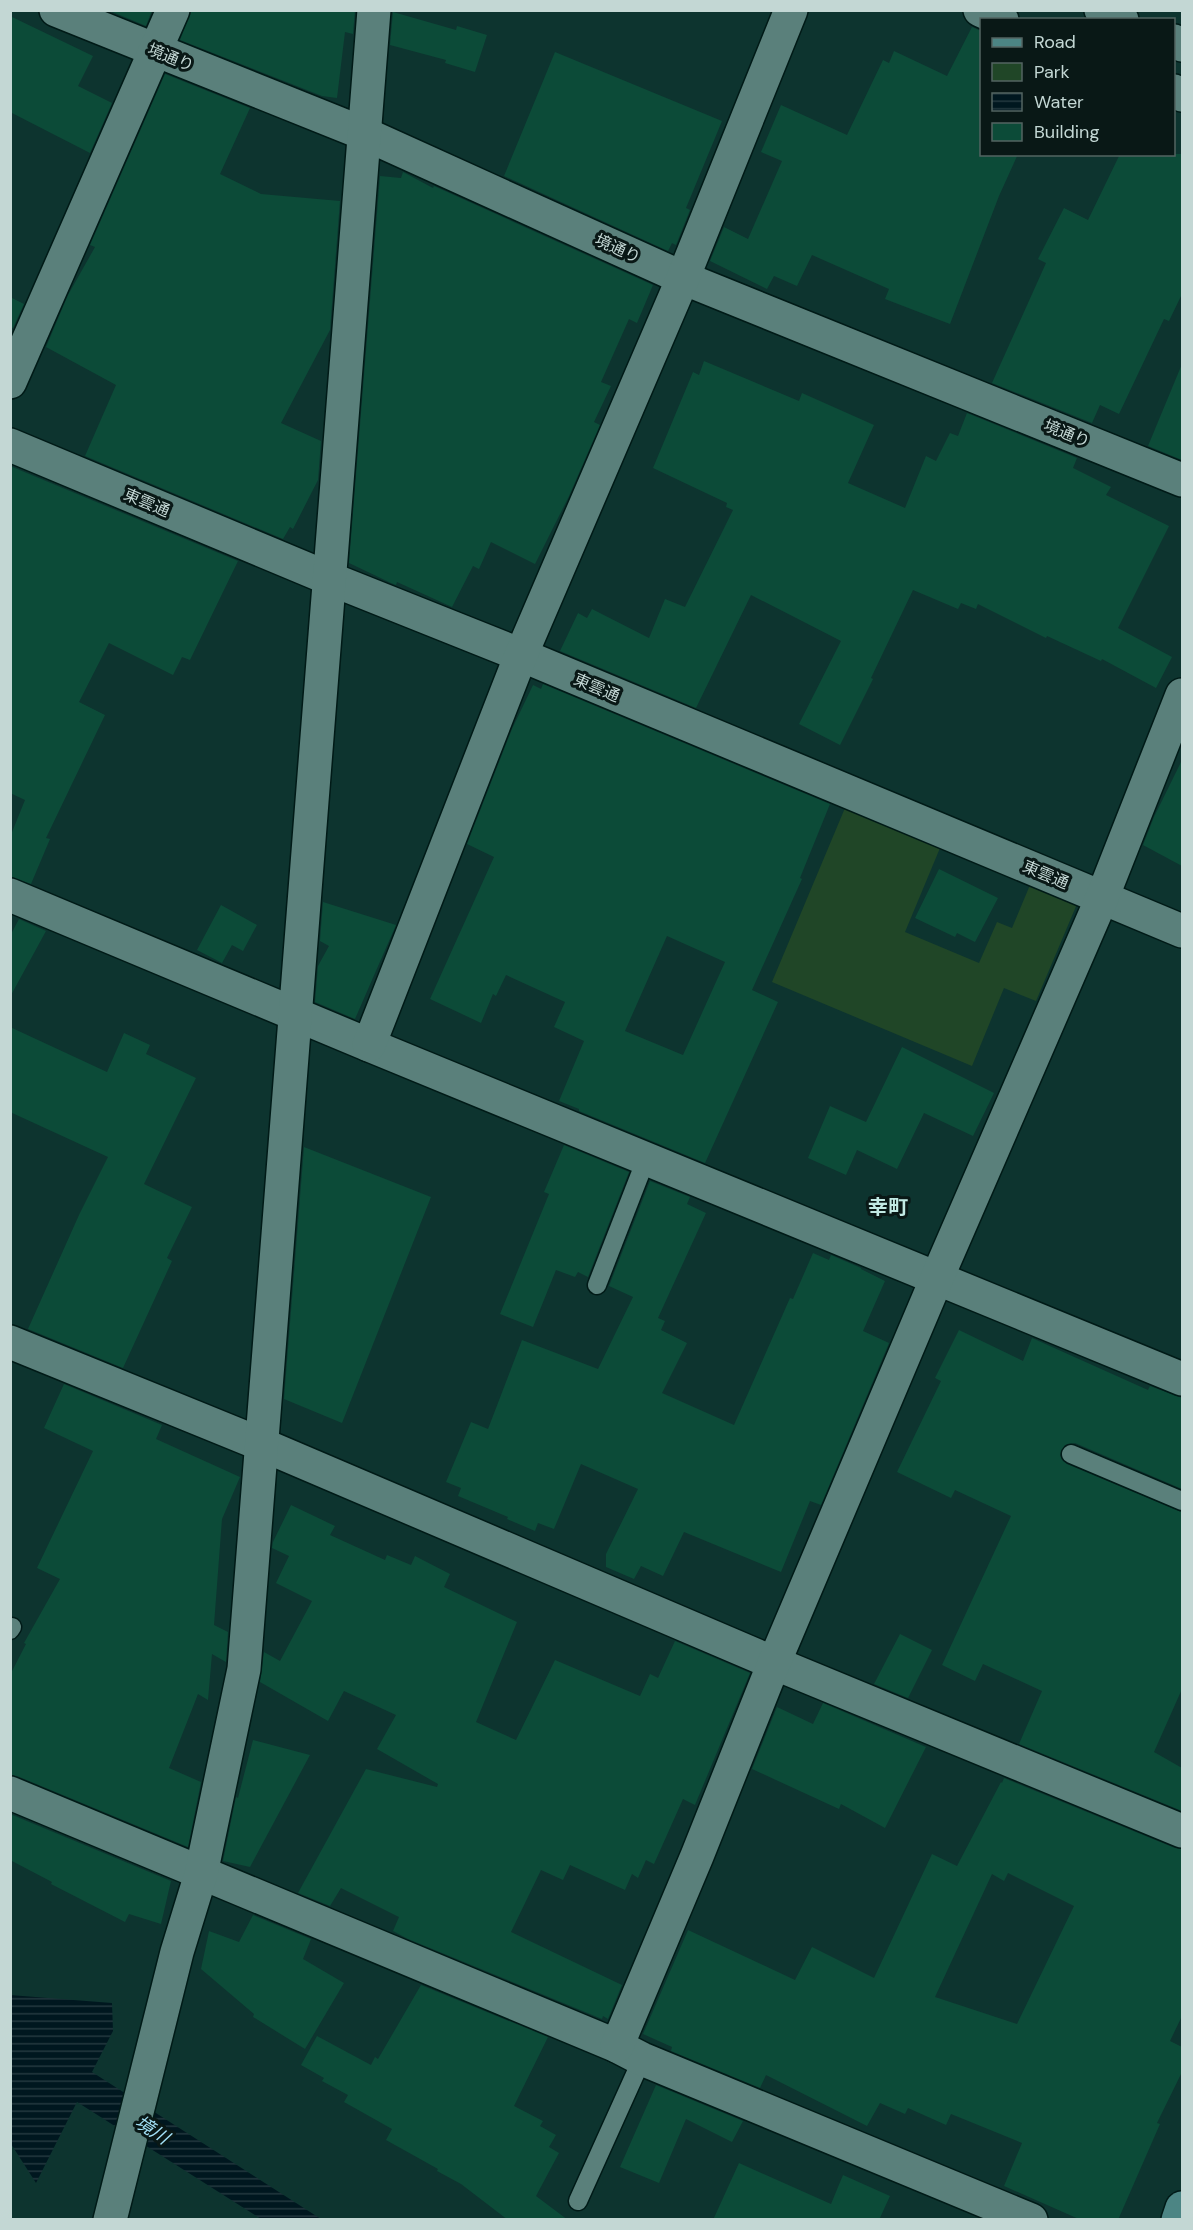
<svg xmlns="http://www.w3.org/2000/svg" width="1193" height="2230" viewBox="0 0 1193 2230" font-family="'DM Sans','Noto Sans JP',sans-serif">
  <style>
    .park { fill: #204627 }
    .water { fill: url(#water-rules) }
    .building { fill: #0c4b38; fill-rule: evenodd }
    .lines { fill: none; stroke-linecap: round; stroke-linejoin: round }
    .service-casing { stroke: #001a17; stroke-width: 21 }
    .minor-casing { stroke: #001a17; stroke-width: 36 }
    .tertiary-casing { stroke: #001a17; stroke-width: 36 }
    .secondary-casing { stroke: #001a17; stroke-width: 36 }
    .service { stroke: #5a807b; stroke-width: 18 }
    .minor { stroke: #5a807b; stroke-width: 33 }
    .tertiary { stroke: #5a807b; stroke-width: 33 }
    .secondary { stroke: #4c8584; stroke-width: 33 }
    .labels { text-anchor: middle; stroke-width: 6; stroke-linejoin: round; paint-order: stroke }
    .street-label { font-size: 16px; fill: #c3d7d4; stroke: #091816 }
    .water-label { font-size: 18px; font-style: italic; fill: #a4e3f9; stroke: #091816 }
    .quarter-label { font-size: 20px; font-weight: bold; fill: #c1eae4; stroke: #091816 }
  </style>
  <defs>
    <pattern id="water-rules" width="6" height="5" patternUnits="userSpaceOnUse" patternTransform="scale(1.5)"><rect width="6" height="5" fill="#00171f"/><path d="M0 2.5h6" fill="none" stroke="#24383f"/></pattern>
  </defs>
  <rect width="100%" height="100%" fill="#0d342f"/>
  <!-- park -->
  <path class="park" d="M845,808l95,40 -35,84 74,31 18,-41 15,6 18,-43 47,19 -41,97 -32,-13 -32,78 -200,-84z"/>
  <!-- water -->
  <path class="water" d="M10,1995l102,8 1,28 -21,41 229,147h-60l-184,-117 -41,81 -25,-39z"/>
  <!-- building -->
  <g class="building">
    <path d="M108,10h44l-6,16z"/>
    <path d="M191,10h164l-2,24 -8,-2 -8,66 -15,-2 -142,-56z"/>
    <path d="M393,12l63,18 1,-4 30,9 -12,37 -30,-9 1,-3 -56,-15z"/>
    <path d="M10,16l83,40 -15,30 34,17 -22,50 -80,-41z"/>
    <path d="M972,27l9,4v123h37l-19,42 -49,128 -65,-25 4,-10 -77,-34 -15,31 -23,-10 -7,13 -57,-28 14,-34 24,12 34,-78 -21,-9 20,-47 66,30 36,-75 6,3 5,-12 53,25z"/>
    <path d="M555,52l167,69 -36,87 4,2 -14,35 -4,-2 -4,8 -164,-75z"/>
    <path d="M165,74l85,34 -30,66 41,20 79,7 -10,129 -49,93 40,18 -3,39 -25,49 -3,-2 -7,12 -198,-83 31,-71 -70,-38 22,-52 27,-48 -5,-2z"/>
    <path d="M1120,154h62v140l-13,27 -5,-2 -45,95 -19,-9 -8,18 -100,-40 54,-120 -8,-4 26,-51 24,12z"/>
    <path d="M403,172l30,16 1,-2 219,99 -16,38 -8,-4 -28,63 10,4 -17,36 6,3 -31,71 -34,68 -44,-22 -12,27 -6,-3 -21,41 -55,-25 -1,3 -5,-2 -42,-20 31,-387 21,2z"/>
    <path d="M10,297l14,7 -11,24 -3,-1z"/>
    <path d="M704,361l95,40 3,-8 72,32 -26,58 57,25 21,-52 10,5 14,-28 8,3 9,-23 110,45 -4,10 38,19 -5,8 63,31 -51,102 54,29 -16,31 -54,-29 -1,2 -54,-25 -1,2 -68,-34 -2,5 -15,-6 -3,6 -45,-19 -42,88 2,1 -33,66 -41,-21 42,-83 -90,-46 -55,113 -136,-57 18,-38 9,5 5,-9 57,29 16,-39 20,8 48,-97 -7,-3 1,-4 -74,-35 40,-96 6,3z"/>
    <path d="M1182,364v96l-34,-14z"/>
    <path d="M10,466l228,95 -48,99 -8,-3 -9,18 -64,-32 -30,59 26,13 -59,123 4,1 -19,45 -21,-7v-40l15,-37 -15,-7z"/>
    <path d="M543,684l287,120 -30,74 2,1 -50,111 26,12 -73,161 -126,-52v-2l-20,-8 25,-60 -30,-14 11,-25 -59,-27 -10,21 -3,-2 -12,29 -51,-24 64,-142 -27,-13 45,-115 21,-44 8,4zM667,936l58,26 -42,93 -58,-24z"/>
    <path d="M1182,760v106l-39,-21 11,-28z"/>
    <path d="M939,869l59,29 -23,44 -18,-9 -2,4 -40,-19z"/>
    <path d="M323,902l73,23 -41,94 -40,-17 3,-36 11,-20 -9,-5z"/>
    <path d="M221,905l36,20 -14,26 -11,-6 -10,18 -25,-13z"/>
    <path d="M19,919l27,12 -36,66v-61z"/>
    <path d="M10,1027l97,45 17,-39 26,12 -4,9 50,24 -52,106 48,23 -25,51 5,3 -49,107 -95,-39 51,-114 29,-58 -98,-45z"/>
    <path d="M902,1047l92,46 -21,43 -49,-23 -27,56 -40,-19 -11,25 -38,-17 22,-52 36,16z"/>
    <path d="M564,1145l65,27 -41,105 -10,-5 -3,5 -19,-7 -23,57 -33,-13 49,-120 -5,-2z"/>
    <path d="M304,1147l127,50 -89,226 -58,-24z"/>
    <path d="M650,1181l40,16 -3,7 19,9 -48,105 7,3 -4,9 26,13 -25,50 72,32 56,-127 3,1 20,-46 16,7 2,-5 30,13v1l24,12 -22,50 26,12 -68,162 -11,-4 -29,71 -97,-40 -21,44 -22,-10 -7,13 -28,-12v-13l32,-65 -57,-25 -27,65 -16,-6 -3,8 -28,-12 1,-2 -50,-21 3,-8 -15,-6 25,-60 17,7 34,-89 76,29 35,-72 -24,-11z"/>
    <path d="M959,1330l64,31 9,-23 116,52 2,-4 32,12v91l-107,-46 -10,2 -5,10 2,5 5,4 115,48v177l-28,63 28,16v43l-163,-67 23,-53 -59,-27 -8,17 -33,-16 69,-149 -56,-26 -4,8 -54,-26 44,-91 -6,-3z"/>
    <path d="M64,1384l98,41 -6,14 84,38 -18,42 -8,106 14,7 -2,30 -14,-8 -4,46 -10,-6 -29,74 32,14 -13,65 -171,-71 -7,-1v-100l16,-31 -2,-1 36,-64 -23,-11 56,-117 -49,-23z"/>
    <path d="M291,1505l44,21 -5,9 55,25 2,-5 24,10 4,-9 35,18 -6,13 73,35 -41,100 40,18 39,-80 85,36 10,-22 8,4 17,-37 75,32 -55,132 -12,-6 -29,65 -8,-4 -8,18 -6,-4 -7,16 -55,-25 -7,15 -22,-10 -30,62 111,53 -14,34 -5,-3 -1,3 -194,-80 -15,-8 6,-14 -58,-29 -11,18 -32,-13 68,-124 71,18 1,-3 -61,-35 19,-34 -52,-24 -16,30 -68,-39 4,-30 16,9 32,-60 -36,-18 13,-27 -17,-8 1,-6z"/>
    <path d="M900,1634l32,16 -24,48 -34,-14z"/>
    <path d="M823,1703l103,44 -41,81 -44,-24 -2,5 -87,-40 25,-62 36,17z"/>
    <path d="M253,1740l57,15 -60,112 -27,-6 13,-64 2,1z"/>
    <path d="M1004,1778l171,70 7,1v167l-12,25 12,6v25l-25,51 3,1 -42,96h-37l-77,-34 18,-43 -71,-29 -5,11 -38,-17 -3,6 -25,-11 -13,23 -101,-51 -6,13 -89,-37 1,-4 -29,-13 45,-104 107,50 17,-33 62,31 58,-124 25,12 44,-84 1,1zM1008,1873l66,33 -57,118 -82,-27 57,-123 12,7z"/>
    <path d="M10,1814l161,67 -10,43 -32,-10 -4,8 -74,-38 1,-2 -42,-22z"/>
    <path d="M253,1915l58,24 -8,20 41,24 -39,66 -52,-32 1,-3 -53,-45 8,-38 30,11z"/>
    <path d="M421,1985l127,52 -34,69 29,15 -3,5 16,9 -7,12 10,6 -23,43 32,24h-60l-47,-36 -24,-13 1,-2 -52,-29 6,-11 -48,-27 4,-7 -26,-14 2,-3 -23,-13 16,-29 54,29 4,-8 3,2z"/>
    <path d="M656,2085l87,36 -11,21 -46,-23 -27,64 -39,-16z"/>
    <path d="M739,2163l92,41 12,-29 47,21 -11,24h-166z"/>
  </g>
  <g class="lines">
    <!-- service casing -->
    <g class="service-casing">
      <g id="service">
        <path d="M597,1285l49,-126"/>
        <path d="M1071,1454l111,47"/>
        <path d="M10,1630l2,-3"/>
        <path d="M578,2201l64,-142"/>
      </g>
    </g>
    <!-- minor casing -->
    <g class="minor-casing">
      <g id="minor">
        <path d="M56,10l309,124 318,144 499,202"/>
        <path d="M10,382l163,-372"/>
        <path d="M10,445l318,133 193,77 661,276"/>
        <path d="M10,895l359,150 813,334"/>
        <path d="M369,1045l152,-390 162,-377 108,-268"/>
        <path d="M10,1342l253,103 511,218 408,168"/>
        <path d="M10,1793l607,253 25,13 389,161"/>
        <path d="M617,2046l80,-190 77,-193 163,-385 165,-380 80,-203"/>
        <path d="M110,2220l67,-268 24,-78 43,-205 130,-1659"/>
      </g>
    </g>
    <!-- tertiary casing -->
    <g class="tertiary-casing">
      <g id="tertiary">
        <path d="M980,10l22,10"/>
        <path d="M1101,10l21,10"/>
        <path d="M1174,41l8,4"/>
        <path d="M1174,91l8,4"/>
      </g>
    </g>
    <!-- secondary casing -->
    <g class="secondary-casing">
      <path id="secondary" d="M1178,2220l4,-12"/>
    </g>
    <!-- service -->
    <use href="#service" class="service"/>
    <!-- minor -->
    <use href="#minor" class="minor"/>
    <!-- tertiary -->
    <use href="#tertiary" class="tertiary"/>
    <!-- secondary -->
    <use href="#secondary" class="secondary"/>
  </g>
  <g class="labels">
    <!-- street labels -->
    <g class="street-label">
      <text transform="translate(171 57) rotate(22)" y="6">境通り</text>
      <text transform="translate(618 248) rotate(24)" y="6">境通り</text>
      <text transform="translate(1067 433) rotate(22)" y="6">境通り</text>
      <text transform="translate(147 502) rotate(23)" y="6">東雲通</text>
      <text transform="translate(597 687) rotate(23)" y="6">東雲通</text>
      <text transform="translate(1046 874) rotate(23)" y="6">東雲通</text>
    </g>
    <!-- water labels -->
    <g class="water-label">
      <text transform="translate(152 2130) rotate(33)" y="6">境川</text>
    </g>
    <!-- quarter labels -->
    <g class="quarter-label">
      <text x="888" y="1214">幸町</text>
    </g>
  </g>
  <!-- border -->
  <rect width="1193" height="2230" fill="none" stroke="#c3d7d4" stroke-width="24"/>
  <!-- legend -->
  <rect x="980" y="18" width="195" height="138" fill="#091816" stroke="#536462" stroke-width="1.5"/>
  <rect x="992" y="38" width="30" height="9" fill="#4c8584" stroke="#536462" stroke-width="1.5"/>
  <text x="1034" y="48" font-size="18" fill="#c3d7d4">Road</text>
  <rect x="992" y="63" width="30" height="18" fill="#204627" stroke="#536462" stroke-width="1.5"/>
  <text x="1034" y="78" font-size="18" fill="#c3d7d4">Park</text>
  <rect x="992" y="93" width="30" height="18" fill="url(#water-rules)" stroke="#536462" stroke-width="1.5"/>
  <text x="1034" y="108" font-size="18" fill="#c3d7d4">Water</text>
  <rect x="992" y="123" width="30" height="18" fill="#0c4b38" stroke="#536462" stroke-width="1.5"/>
  <text x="1034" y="138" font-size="18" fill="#c3d7d4">Building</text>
</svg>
